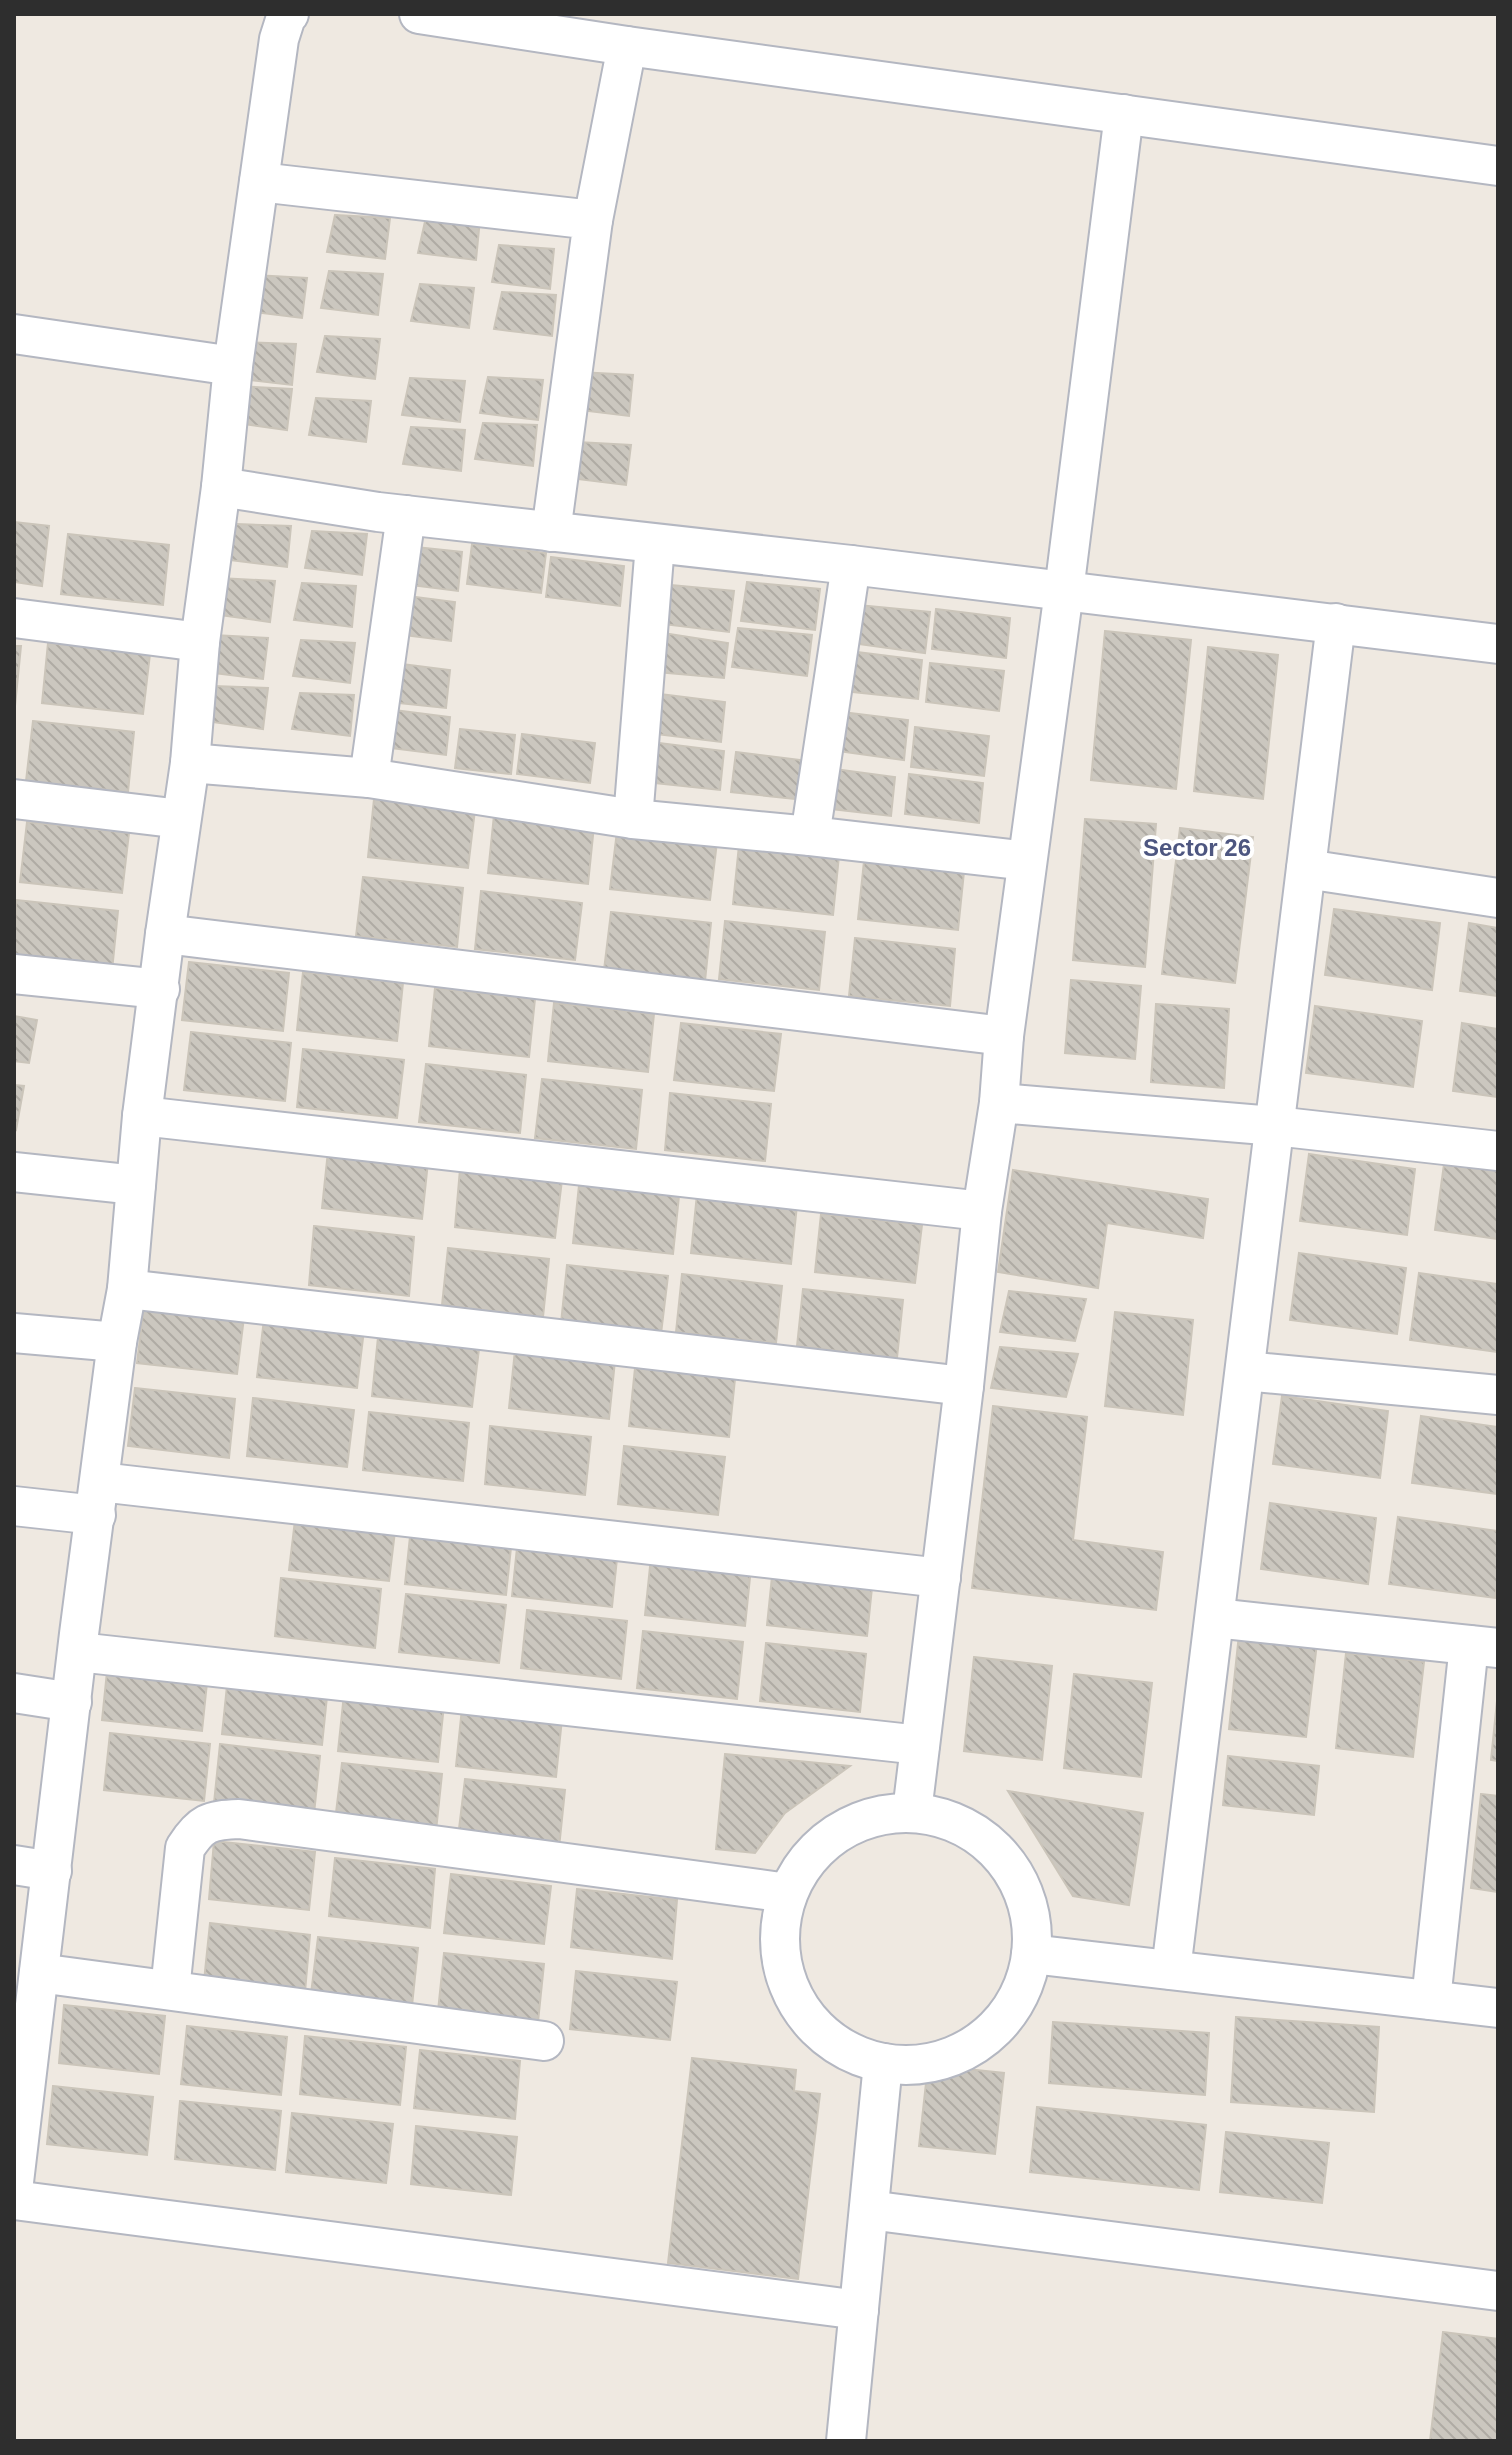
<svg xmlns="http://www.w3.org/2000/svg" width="1512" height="2455" viewBox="0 0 1512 2455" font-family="Helvetica,sans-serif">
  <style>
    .building { fill: url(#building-back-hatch); stroke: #cbc5ba; stroke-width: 2 }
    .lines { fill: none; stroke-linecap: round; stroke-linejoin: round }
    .street-casing { stroke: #b4b7c1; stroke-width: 42 }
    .street { stroke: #fff; stroke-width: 38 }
    .labels { text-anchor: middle; stroke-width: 8; stroke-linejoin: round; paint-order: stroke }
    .neighbourhood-label { font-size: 24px; font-weight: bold; fill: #4d5680; stroke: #fff }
  </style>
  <defs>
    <pattern id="building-back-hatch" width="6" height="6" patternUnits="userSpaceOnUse" patternTransform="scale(2)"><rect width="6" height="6" fill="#cbc7bf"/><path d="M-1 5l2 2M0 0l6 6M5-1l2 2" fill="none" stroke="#afaba4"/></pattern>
  </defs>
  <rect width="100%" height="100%" fill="#efe9e1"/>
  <!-- building -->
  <g class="building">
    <path d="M335,215l55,3 -5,41 -58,-7z"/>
    <path d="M426,217l54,2 -4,41 -58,-7z"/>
    <path d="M499,245l55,4 -4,40 -58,-7z"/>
    <path d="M329,271l54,3 -5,41 -57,-7z"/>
    <path d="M252,275l55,3 -5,40 -57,-7z"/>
    <path d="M420,284l54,4 -5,40 -58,-7z"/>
    <path d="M502,292l54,3 -4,41 -58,-7z"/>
    <path d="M325,336l55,3 -5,40 -58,-7z"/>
    <path d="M242,342l54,2 -4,41 -58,-7z"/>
    <path d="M579,372l54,3 -4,41 -58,-7z"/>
    <path d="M488,377l55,3 -5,40 -58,-7z"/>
    <path d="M410,378l55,3 -5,41 -58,-7z"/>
    <path d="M238,386l54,3 -5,41 -58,-8z"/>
    <path d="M316,398l55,3 -5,41 -57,-7z"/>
    <path d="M483,423l54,2 -4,41 -58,-7z"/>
    <path d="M411,427l54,3 -4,41 -58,-7z"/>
    <path d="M577,442l54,3 -5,40 -57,-7z"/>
    <path d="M14,522l35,4 -7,60 -28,-4z"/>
    <path d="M236,524l55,2 -4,41 -58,-7z"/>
    <path d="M312,531l55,3 -5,41 -57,-7z"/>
    <path d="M68,534l101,11 -6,60 -102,-11z"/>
    <path d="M472,544l74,9 -5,40 -74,-9z"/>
    <path d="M406,546l56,6 -4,39 -56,-7z"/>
    <path d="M551,557l73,9 -4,40 -74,-9z"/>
    <path d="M219,578l56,3 -5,41 -58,-8z"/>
    <path d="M747,582l73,7 -5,41 -74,-9z"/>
    <path d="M302,583l54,3 -4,41 -58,-7z"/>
    <path d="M660,584l74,7 -5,41 -75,-9z"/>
    <path d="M400,595l55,7 -4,39 -56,-7z"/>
    <path d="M858,605l72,7 -5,41 -74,-10z"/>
    <path d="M936,609l74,9 -4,40 -74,-9z"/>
    <path d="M738,628l74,7 -5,41 -75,-9z"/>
    <path d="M1105,631l86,9 -15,149 -85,-9z"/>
    <path d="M663,633l65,10 -4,35 -67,-6z"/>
    <path d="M213,635l55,3 -5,41 -58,-7z"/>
    <path d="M301,640l54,3 -5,40 -57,-7z"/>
    <path d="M48,643l102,11 -7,60 -101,-11z"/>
    <path d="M14,646h7l-6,60h-1z"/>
    <path d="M1208,647l70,8 -15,144 -69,-8z"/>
    <path d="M849,651l73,9 -4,39 -74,-8z"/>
    <path d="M394,663l56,7 -4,38 -56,-6z"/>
    <path d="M930,663l74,8 -5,40 -73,-9z"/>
    <path d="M213,686l55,2 -5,41 -58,-8z"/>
    <path d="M300,693l54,2 -4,41 -58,-7z"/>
    <path d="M652,693l73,9 -4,40 -74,-9z"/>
    <path d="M394,710l56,7 -4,38 -56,-7z"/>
    <path d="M834,711l74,9 -4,40 -74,-10z"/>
    <path d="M33,721l101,11 -6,60 -102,-11z"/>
    <path d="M915,727l74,9 -5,40 -73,-9z"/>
    <path d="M460,729l55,6 -4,39 -56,-6z"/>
    <path d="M522,734l73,9 -5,40 -73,-9z"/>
    <path d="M651,742l73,9 -4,39 -74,-8z"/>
    <path d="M736,752l73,9 -5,39 -73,-8z"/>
    <path d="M827,768l68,9 -4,39 -68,-8z"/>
    <path d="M909,774l74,9 -4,40 -74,-9z"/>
    <path d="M374,799l101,11 -7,58 -100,-11z"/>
    <path d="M494,815l100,11 -6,58 -100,-11z"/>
    <path d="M1085,819l71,5 -11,143 -72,-7z"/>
    <path d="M27,822l102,11 -7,60 -102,-11z"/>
    <path d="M1180,828l73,9 -18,146 -73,-9z"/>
    <path d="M617,831l100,11 -7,58 -100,-11z"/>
    <path d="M739,845l100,11 -6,59 -100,-11z"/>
    <path d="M864,861l100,11 -6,58 -100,-11z"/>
    <path d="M363,877l100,11 -6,59 -101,-11z"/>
    <path d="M481,891l101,12 -7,57 -100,-11z"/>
    <path d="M16,900l102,11 -6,60 -98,-11z"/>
    <path d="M1334,909l106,14 -8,67 -107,-15z"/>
    <path d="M611,912l100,11 -6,58 -101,-11z"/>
    <path d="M725,921l100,11 -6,58 -100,-11z"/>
    <path d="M1469,923l29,5v68l-38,-5z"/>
    <path d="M855,938l100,11 -5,57 -101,-10z"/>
    <path d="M189,962l100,11 -6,58 -101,-11z"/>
    <path d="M303,972l100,11 -6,58 -100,-11z"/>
    <path d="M1071,980l70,6 -6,73 -70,-6z"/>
    <path d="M435,988l100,11 -6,58 -100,-11z"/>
    <path d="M554,1003l100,11 -6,58 -100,-11z"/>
    <path d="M1156,1004l73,5 -5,79 -73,-6z"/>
    <path d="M1315,1006l107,15 -9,66 -107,-14z"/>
    <path d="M14,1016l23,4 -8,43 -15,-2z"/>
    <path d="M681,1023l100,11 -7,57 -100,-11z"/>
    <path d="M1462,1023l36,6v68l-45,-6z"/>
    <path d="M191,1032l100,11 -6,58 -101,-11z"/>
    <path d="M303,1049l101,11 -7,58 -100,-11z"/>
    <path d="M426,1064l100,11 -6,58 -101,-11z"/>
    <path d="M542,1079l100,11 -6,59 -101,-11z"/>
    <path d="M14,1085l10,1 -8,44 -2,-1z"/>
    <path d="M670,1093l101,11 -6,57 -100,-11z"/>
    <path d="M328,1151l100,11 -6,57 -100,-11z"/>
    <path d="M1309,1154l106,15 -8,66 -107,-14z"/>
    <path d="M1444,1164l54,7v68l-63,-9z"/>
    <path d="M460,1169l102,11 -7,58 -100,-11z"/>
    <path d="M1013,1170l195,29 -5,39 -96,-15 -9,65 -100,-16z"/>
    <path d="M579,1185l100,11 -6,58 -100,-11z"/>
    <path d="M697,1194l100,11 -6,59 -100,-11z"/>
    <path d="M821,1214l101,11 -7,58 -100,-11z"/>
    <path d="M314,1226l100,11 -5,59 -100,-11z"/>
    <path d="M448,1248l101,11 -6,58 -101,-12z"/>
    <path d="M1299,1253l107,15 -9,66 -107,-14z"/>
    <path d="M567,1265l101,11 -7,58 -100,-11z"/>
    <path d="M1419,1273l79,11v68l-88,-12z"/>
    <path d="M682,1274l100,12 -6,57 -100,-11z"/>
    <path d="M803,1289l100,11 -6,58 -100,-12z"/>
    <path d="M1009,1291l77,8 -11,42 -75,-9z"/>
    <path d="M144,1305l100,12 -7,57 -100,-11z"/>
    <path d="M1115,1312l78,8 -10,95 -78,-9z"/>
    <path d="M264,1319l100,11 -7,58 -100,-11z"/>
    <path d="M378,1337l101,12 -7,58 -100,-11z"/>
    <path d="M1000,1347l78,7 -12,43 -75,-9z"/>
    <path d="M515,1350l100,11 -6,58 -100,-11z"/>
    <path d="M635,1368l100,11 -6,58 -100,-11z"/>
    <path d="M135,1388l100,11 -6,59 -101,-12z"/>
    <path d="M1282,1396l106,15 -8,67 -107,-14z"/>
    <path d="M253,1398l101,12 -7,57 -100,-11z"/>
    <path d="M993,1406l94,11 -14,123 90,12 -7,58 -184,-22z"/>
    <path d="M369,1412l100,11 -6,58 -100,-11z"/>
    <path d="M1421,1416l77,11v67l-86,-11z"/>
    <path d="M490,1426l101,11 -6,58 -100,-11z"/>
    <path d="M624,1446l101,11 -7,58 -100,-11z"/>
    <path d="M1270,1503l106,15 -8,66 -107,-15z"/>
    <path d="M296,1512l100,11 -7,58 -100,-11z"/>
    <path d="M1398,1517l100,14v49l-3,18 -106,-14z"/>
    <path d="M411,1527l101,11 -6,57 -101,-11z"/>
    <path d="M518,1538l100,11 -6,58 -100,-11z"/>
    <path d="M651,1557l100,11 -6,58 -100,-11z"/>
    <path d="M773,1567l100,11 -6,58 -100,-11z"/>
    <path d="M281,1578l100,11 -6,59 -100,-12z"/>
    <path d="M406,1594l100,11 -7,58 -100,-11z"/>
    <path d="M527,1610l100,11 -6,58 -100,-11z"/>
    <path d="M643,1631l100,11 -6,57 -100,-11z"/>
    <path d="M1239,1634l78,9 -11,94 -77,-8z"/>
    <path d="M766,1643l100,11 -6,58 -100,-11z"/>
    <path d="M1346,1653l78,9 -11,95 -77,-9z"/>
    <path d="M974,1657l78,9 -10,94 -78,-9z"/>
    <path d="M108,1662l100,11 -6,58 -100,-11z"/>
    <path d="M1074,1674l78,9 -11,94 -77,-9z"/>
    <path d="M228,1676l100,11 -6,58 -100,-11z"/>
    <path d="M1498,1691v70l-7,-1z"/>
    <path d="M344,1694l100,11 -6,57 -100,-11z"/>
    <path d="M462,1708l100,11 -6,58 -100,-11z"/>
    <path d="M110,1733l100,11 -6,57 -100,-11z"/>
    <path d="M220,1744l100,12 -6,58 -100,-11z"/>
    <path d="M725,1754l125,12 -65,47 -30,40 -39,-4z"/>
    <path d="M1228,1756l91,10 -5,49 -91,-10z"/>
    <path d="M342,1763l100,11 -6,57 -101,-10z"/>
    <path d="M465,1779l100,11 -6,58 -101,-11z"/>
    <path d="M1008,1791l135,22 -14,92 -56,-9z"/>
    <path d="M1481,1794l17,2v96l-27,-4z"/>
    <path d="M214,1841l101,11 -6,58 -100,-11z"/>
    <path d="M335,1858l100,11 -5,59 -101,-12z"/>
    <path d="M451,1874l100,12 -7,58 -100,-11z"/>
    <path d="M577,1889l100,11 -5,59 -101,-12z"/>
    <path d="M210,1923l100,12 -5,57 -101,-11z"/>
    <path d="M318,1937l100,11 -6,58 -101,-12z"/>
    <path d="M444,1953l100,11 -6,58 -100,-11z"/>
    <path d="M576,1971l101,11 -7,58 -100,-11z"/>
    <path d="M64,2005l101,11 -6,58 -100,-11z"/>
    <path d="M1236,2017l143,10 -5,85 -143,-10z"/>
    <path d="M1053,2022l156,11 -4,62 -156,-12z"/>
    <path d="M187,2026l100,11 -6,58 -100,-11z"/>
    <path d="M305,2036l101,11 -6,58 -100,-11z"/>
    <path d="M420,2050l100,11 -5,58 -101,-11z"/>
    <path d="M692,2058l104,12 -2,21 26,3 -22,185 -130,-16z"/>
    <path d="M928,2065l76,8 -9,81 -76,-8z"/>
    <path d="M53,2086l100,11 -6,58 -100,-11z"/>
    <path d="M180,2101l101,10 -6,59 -100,-11z"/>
    <path d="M1037,2107l169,18 -7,65 -169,-18z"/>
    <path d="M292,2113l101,11 -7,59 -100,-11z"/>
    <path d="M416,2126l101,11 -6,58 -100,-11z"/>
    <path d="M1226,2132l103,11 -7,60 -102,-11z"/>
    <path d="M1443,2332l55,7v102h-68z"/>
  </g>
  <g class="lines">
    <!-- street casing -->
    <g class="street-casing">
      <g id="street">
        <path d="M419,14l208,32"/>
        <path d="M259,182l334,38 -42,312"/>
        <path d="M593,220l34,-174 871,120"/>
        <path d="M14,334l219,32"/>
        <path d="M221,487l157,25 473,53 647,79"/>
        <path d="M14,618l186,24"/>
        <path d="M190,763l179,15 264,41 177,17 217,25"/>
        <path d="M369,778l37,-263"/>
        <path d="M14,799l167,20"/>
        <path d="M633,819l22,-275"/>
        <path d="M810,836l41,-271"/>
        <path d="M1306,869l192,29"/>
        <path d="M165,934l839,102"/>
        <path d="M14,974l146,15"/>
        <path d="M999,1103l276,23 223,25"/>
        <path d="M142,1116l840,95"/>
        <path d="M14,1172l122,13"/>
        <path d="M127,1289l837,97"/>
        <path d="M14,1333l103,9"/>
        <path d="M1245,1371l253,24"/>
        <path d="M100,1482l841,96"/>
        <path d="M14,1506l82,9"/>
        <path d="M1215,1618l283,30"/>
        <path d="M78,1652l842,93"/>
        <path d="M14,1693l58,9"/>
        <path d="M912,1812l52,-426 18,-175 17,-108 5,-67 60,-445 60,-477"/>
        <circle cx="906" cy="1939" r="126"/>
        <path d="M14,1865l38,6"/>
        <path d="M1031,1954l467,54"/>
        <path d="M1171,1970l165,-1347"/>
        <path d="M39,1973l505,68"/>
        <path d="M170,1990l15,-142c16,-25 24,-28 54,-29l549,74"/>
        <path d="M1431,2000l38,-355"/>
        <path d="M14,2182l65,-548 38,-292 10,-53 15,-173 23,-182 25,-171 10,-121 21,-155 12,-121 46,-327 7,-22 3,-3"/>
        <path d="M14,2200l845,110"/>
        <path d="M869,2210l629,81"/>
        <path d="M846,2441l37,-378"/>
      </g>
    </g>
    <!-- street -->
    <use href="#street" class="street"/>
  </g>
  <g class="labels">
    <!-- neighbourhood labels -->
    <g class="neighbourhood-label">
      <text x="1197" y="856">Sector 26</text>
    </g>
  </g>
  <!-- border -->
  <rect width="1512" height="2455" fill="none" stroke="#2e2e2e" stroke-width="32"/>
</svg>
